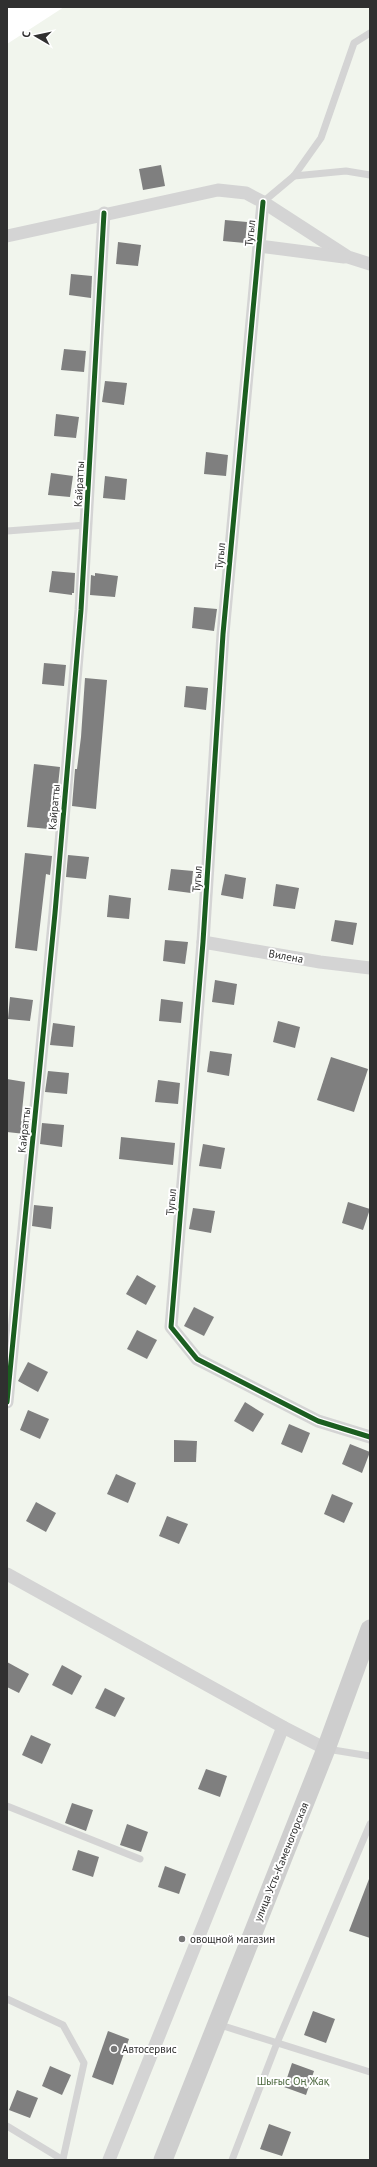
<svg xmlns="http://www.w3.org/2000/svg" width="377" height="2167" viewBox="0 0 377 2167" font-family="'PT Sans',sans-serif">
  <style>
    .green { fill: #f1f5ed }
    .building { fill: #7f7f7f }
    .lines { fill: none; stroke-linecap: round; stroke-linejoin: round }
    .lane { stroke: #d4d4d4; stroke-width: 7 }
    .street { stroke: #d4d4d4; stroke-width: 13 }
    .secondary { stroke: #cecece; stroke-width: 19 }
    .cycleway-casing { stroke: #fff; stroke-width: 8 }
    .cycleway { stroke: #1b5e20; stroke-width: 5 }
    .poi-dot { fill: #787878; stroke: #fff; stroke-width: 1.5 }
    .labels { text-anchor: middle; stroke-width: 4; stroke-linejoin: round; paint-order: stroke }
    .street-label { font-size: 11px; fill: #303030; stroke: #fff }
    .poi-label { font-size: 11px; fill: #303030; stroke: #fff; text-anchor: start }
    .park-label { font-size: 11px; fill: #4e6a40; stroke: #fff }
  </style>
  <rect width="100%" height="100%" fill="#fff"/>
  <!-- green -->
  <path class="green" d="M64,7h306v2153h-363v-2116z"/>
  <!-- building -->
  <g class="building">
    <path d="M161,165l4,21 -22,4 -4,-21z"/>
    <path d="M225,220l22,2 -2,21 -22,-2z"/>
    <path d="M118,242l23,3 -3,21 -22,-2z"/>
    <path d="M71,274l21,2 -1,22 -22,-3z"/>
    <path d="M64,349l22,2 -2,21 -23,-2z"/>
    <path d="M105,381l22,2 -3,22 -22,-3z"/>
    <path d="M56,414l23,3 -3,21 -22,-2z"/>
    <path d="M206,452l22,3 -2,21 -22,-2z"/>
    <path d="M51,473l22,3 -3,21 -22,-2z"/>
    <path d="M105,476l22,3 -2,21 -22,-2z"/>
    <path d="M52,571l23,2 -1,20h-2v2l-23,-3z"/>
    <path d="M95,573l23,3 -3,21 -25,-2 1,-20 4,1z"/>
    <path d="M194,607l23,2 -3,22 -22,-3z"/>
    <path d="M44,663l22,2 -2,21 -22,-2z"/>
    <path d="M85,678l22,2 -11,129 -24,-3 3,-37h2l4,-32z"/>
    <path d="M186,686l22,2 -2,22 -22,-3z"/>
    <path d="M34,764l26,3 -4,37h-4l-3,25 -22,-2z"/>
    <path d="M25,853l27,3 -2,19 -4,-1 -9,77 -22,-3z"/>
    <path d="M68,855l21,2 -3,22 -20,-2z"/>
    <path d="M171,869l22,2 -2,22 -23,-3z"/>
    <path d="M225,874l21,4 -3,21 -22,-4z"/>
    <path d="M276,884l23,4 -4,21 -22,-3z"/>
    <path d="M109,895l22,3 -2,21 -22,-2z"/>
    <path d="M335,920l22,3 -4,22 -22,-4z"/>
    <path d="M165,940l23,2 -3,22 -22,-3z"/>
    <path d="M215,980l22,4 -3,21 -22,-3z"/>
    <path d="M10,997l23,3 -3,21 -22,-2z"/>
    <path d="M161,999l22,3 -2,21 -22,-2z"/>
    <path d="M278,1021l22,6 -5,21 -22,-6z"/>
    <path d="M53,1023l22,3 -2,21 -23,-2z"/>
    <path d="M210,1051l22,3 -3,22 -22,-4z"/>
    <path d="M331,1057l37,12 -14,43 -37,-12z"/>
    <path d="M48,1071l21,2 -2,21 -22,-2z"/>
    <path d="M7,1079l18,3 -4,39h6l-2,13 -18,-2z"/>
    <path d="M158,1080l22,3 -2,21 -23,-2z"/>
    <path d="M42,1123l22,2 -2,22 -22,-3z"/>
    <path d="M121,1137l54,6 -2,22 -54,-6z"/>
    <path d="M203,1144l22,4 -4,21 -22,-3z"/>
    <path d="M348,1202l22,7 -7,21 -21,-7z"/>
    <path d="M34,1205l19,2 -2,22 -19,-3z"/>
    <path d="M193,1208l22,3 -4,22 -22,-4z"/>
    <path d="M137,1275l19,11 -10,19 -20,-11z"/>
    <path d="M194,1307l20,10 -10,19 -20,-10z"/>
    <path d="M137,1330l20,10 -10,19 -20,-10z"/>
    <path d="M28,1362l20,10 -10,20 -20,-11z"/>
    <path d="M245,1402l19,12 -11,18 -19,-11z"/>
    <path d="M28,1410l21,9 -9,20 -20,-9z"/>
    <path d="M289,1424l21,9 -8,20 -21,-9z"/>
    <path d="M174,1440l23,1 -1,21h-22z"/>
    <path d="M350,1444l20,8 -8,21 -20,-9z"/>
    <path d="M116,1474l20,9 -8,20 -21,-9z"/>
    <path d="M332,1494l21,9 -9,20 -20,-9z"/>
    <path d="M36,1502l20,11 -10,19 -20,-11z"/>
    <path d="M167,1516l21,8 -9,20 -20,-8z"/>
    <path d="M7,1662l22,12 -10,19 -12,-6z"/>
    <path d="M62,1665l20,11 -10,19 -20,-10z"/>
    <path d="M105,1688l20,10 -10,19 -20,-9z"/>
    <path d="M31,1735l20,9 -9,20 -20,-9z"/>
    <path d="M206,1769l21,7 -7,21 -22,-8z"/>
    <path d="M72,1803l21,7 -7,21 -21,-8z"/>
    <path d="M127,1824l21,8 -7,20 -21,-7z"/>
    <path d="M78,1850l21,7 -6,20 -21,-7z"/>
    <path d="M165,1866l21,8 -7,20 -21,-7z"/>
    <path d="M369,1879h1v59l-21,-7z"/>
    <path d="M313,2011l22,8 -9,24 -22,-8z"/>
    <path d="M108,2031l21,8 -16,46 -21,-8z"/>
    <path d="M292,2063l22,8 -8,24 -22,-8z"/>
    <path d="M50,2066l21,9 -9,20 -20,-9z"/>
    <path d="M17,2090l21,8 -8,20 -21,-8z"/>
    <path d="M269,2124l22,8 -9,24 -22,-7z"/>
  </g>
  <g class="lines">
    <!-- lane -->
    <g class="lane">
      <path d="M294,176l52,-5 24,4"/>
      <path d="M263,202l31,-26 27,-38 33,-95 16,-10"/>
      <path d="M7,531l79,-6"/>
      <path d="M327,1749l43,7"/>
      <path d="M7,1806l133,53"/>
      <path d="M7,1999l56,26 21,38 -21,96"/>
      <path d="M217,2024l153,48"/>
      <path d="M7,2126l56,34"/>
      <path d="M232,2160l45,-117 93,-219"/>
    </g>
    <!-- street -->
    <g class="street">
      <path d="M263,202l-40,432 -20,308 -32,385 26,32 121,62 52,16"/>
      <path d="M7,236l211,-46 28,3 17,9 85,55 22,7"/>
      <path d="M259,246l85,11"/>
      <path d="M203,942l117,20 50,6"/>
      <path d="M7,1402l48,-489 26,-303 23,-397"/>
      <path d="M7,1574l276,153 43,22"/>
      <path d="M109,2160l174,-433"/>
    </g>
    <!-- secondary -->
    <path class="secondary" d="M163,2160l163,-411 44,-120"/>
    <!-- cycleway casing -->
    <g class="cycleway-casing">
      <g id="cycleway">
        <path d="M263,202l-40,432 -20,308 -32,385 26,32 121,62 52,16"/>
        <path d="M7,1402l48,-489 26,-303 23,-397"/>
      </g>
    </g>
    <!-- cycleway -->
    <use href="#cycleway" class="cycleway"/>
  </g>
  <!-- markers -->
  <g class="poi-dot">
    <circle cx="182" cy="1939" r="4"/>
    <circle cx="114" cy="2049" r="4"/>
  </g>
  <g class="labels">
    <!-- street labels -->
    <g class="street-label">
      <text transform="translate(250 233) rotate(-84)" y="4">Тугыл</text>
      <text transform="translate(79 484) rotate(-87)" y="4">Кайратты</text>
      <text transform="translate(220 556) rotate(-85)" y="4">Тугыл</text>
      <text transform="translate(54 807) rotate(-85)" y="4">Кайратты</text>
      <text transform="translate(197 879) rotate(-86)" y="4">Тугыл</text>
      <text transform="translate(286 956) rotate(10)" y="4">Вилена</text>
      <text transform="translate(24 1130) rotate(-84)" y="4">Кайратты</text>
      <text transform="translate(171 1202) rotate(-85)" y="4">Тугыл</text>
      <text transform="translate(281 1862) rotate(-68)" y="4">улица Усть-Каменогорская</text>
    </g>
    <!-- poi labels -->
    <g class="poi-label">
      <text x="190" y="1943">овощной магазин</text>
      <text x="122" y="2053">Автосервис</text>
    </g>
    <!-- park labels -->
    <g class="park-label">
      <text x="293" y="2085">Шығыс Оң Жақ</text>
    </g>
  </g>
  <!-- border -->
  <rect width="377" height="2167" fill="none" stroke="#303030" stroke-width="16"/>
  <!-- north arrow -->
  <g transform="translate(36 36) rotate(279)" stroke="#ffffff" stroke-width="3" paint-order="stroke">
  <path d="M0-3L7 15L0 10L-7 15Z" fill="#303030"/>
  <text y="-6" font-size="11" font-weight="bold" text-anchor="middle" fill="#303030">С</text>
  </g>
</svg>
